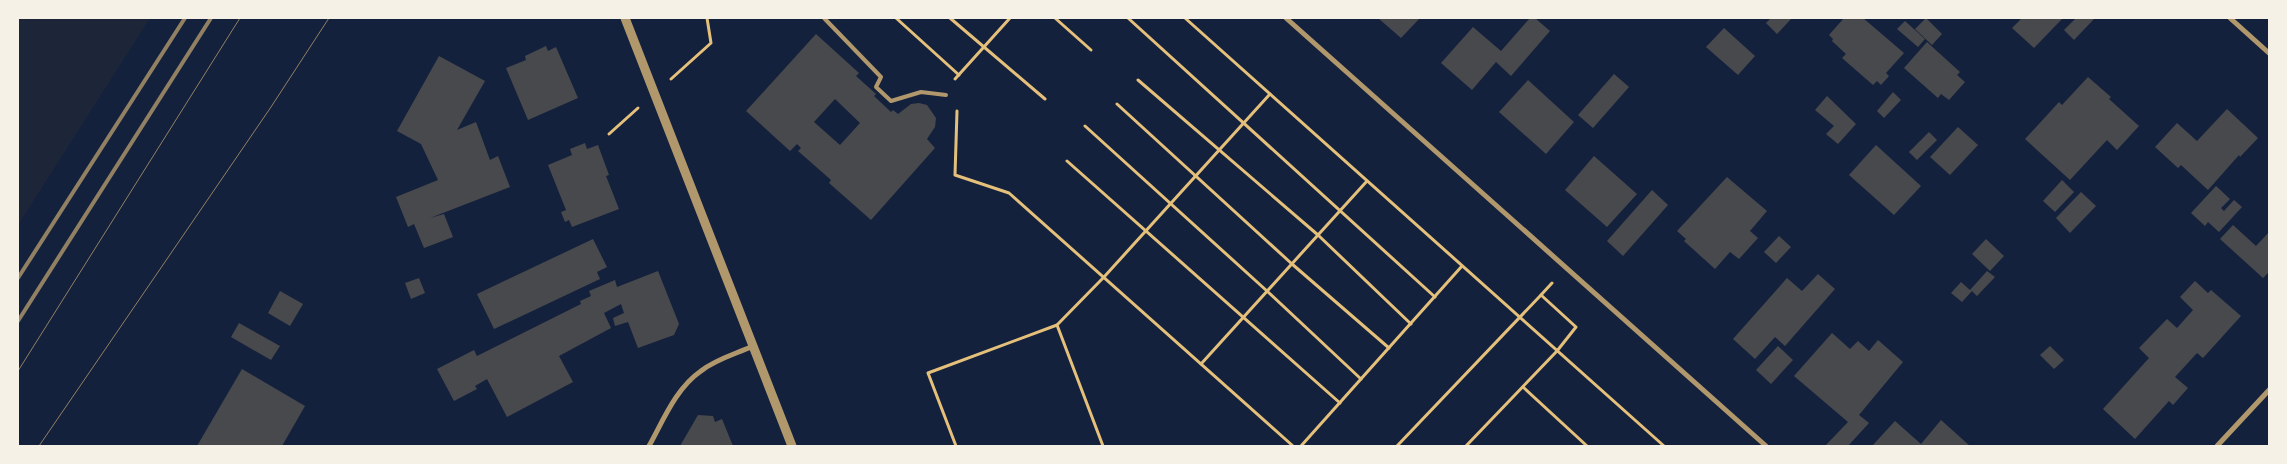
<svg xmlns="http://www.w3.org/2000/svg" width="2287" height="464" viewBox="0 0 2287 464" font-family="'Fira Sans',sans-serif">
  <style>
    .green { fill: #1d2539 }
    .building { fill: #48494c; fill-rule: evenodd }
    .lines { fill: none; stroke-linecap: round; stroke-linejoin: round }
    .path { stroke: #e5c07b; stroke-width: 3 }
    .service { stroke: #b1986c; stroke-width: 4 }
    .minor { stroke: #b1986c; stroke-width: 5 }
    .tertiary { stroke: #b1986c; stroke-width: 9 }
    .tram { stroke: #918062; stroke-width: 1 }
    .rail { stroke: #918062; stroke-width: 4 }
  </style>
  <rect width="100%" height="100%" fill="#14213d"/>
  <!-- green -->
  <path class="green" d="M18,18h132l-132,207z"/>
  <!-- building -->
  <g class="building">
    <path d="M1378,18h42l-19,20z"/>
    <path d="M1530,18h5l15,13 -39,45 -15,-14 -24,28 -31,-27 32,-36 28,24z"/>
    <path d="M1771,18h21l-15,16 -11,-11z"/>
    <path d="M1844,18h19l41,35 -18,20 3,3 -8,9 -4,-4 -4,4 -31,-27 4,-4 -14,-13 1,-2 -4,-4z"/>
    <path d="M1926,18l16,16 -10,11 -17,-16z"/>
    <path d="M2022,18h41l-29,30 -22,-20z"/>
    <path d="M2076,18h19l-21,22 -10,-10z"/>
    <path d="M1905,21l20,18 -7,8 -21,-18z"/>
    <path d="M1724,28l31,28 -17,19 -32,-28z"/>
    <path d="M816,34l43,39 -3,3 20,18 -2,2 17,16 2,-2 5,4 13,-10 8,-1 8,2 9,13 -1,9 -8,12 8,9 -64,72 -42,-37 2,-3 -33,-29 3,-3 -4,-4 -7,7 -44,-40zM835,99l25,24 -20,22 -26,-23z"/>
    <path d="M1927,42l33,30 -3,3 8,7 -16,18 -8,-6 -3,4 -34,-30z"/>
    <path d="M546,46l2,5 8,-4 22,51 -50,22 -22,-52 20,-8 -1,-4z"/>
    <path d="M439,56l46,25 -28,49 19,-8 14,38 8,-4 12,31 -80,31 14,-4 9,23 -29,11 -10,-24 -6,3 -12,-30 42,-17 -17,-36 -24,-13z"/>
    <path d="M1614,74l15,13 -36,41 -15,-13z"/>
    <path d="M2088,77l23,20 -2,2 30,27 -22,24 -10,-10 -37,40 -45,-41 34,-37 3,3z"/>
    <path d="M1528,80l46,42 -28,32 -47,-42z"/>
    <path d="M1893,92l8,8 -17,18 -7,-7z"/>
    <path d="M1827,96l29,28 -18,20 -12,-10 8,-8 -19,-16z"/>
    <path d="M2227,109l31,29 -18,19 -1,-2 -31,35 -27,-25 -3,3 -23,-21 22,-24 20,18z"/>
    <path d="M1958,127l20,18 -28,30 -20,-18z"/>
    <path d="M1929,132l8,8 -20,20 -8,-8z"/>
    <path d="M585,143l2,6 11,-4 11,30 -3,1 13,33 -47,18 -3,-7 -4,2 -4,-10 5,-2 -18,-45 24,-10 -2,-6z"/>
    <path d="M1876,145l45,41 -27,29 -45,-40z"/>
    <path d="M1594,156l43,38 -30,33 -42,-37z"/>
    <path d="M1727,177l40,34 -17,20 8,7 -19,21 -9,-7 -15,17 -31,-28 2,-2 -9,-8z"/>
    <path d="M2062,180l12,12 -19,20 -12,-11z"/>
    <path d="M2216,186l14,13 -9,9 3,3 10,-11 8,7 -23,25 -11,-10 -3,4 -14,-13z"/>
    <path d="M1652,190l16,15 -45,51 -16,-15z"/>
    <path d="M2081,192l15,14 -26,27 -14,-15z"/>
    <path d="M2233,225l23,21 14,-15v40l-7,7 -43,-39z"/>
    <path d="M1779,236l12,11 -15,16 -12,-11z"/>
    <path d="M593,239l14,28 -10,5 3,7 -106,50 -17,-35z"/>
    <path d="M1986,239l18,17 -14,15 -18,-17z"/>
    <path d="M658,271l21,53 -5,11 -36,13 -10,-26 -13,4 -2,-8 11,-5 -3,-9 -17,9 7,15 -52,28 14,26 -66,35 -20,-38 -12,7 2,3 -23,12 -17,-32 37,-19 3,6 104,-52 -1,-3 11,-5 -2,-5 26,-11 2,7z"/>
    <path d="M1987,271l8,6 -18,19 -5,-5 -10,11 -11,-9 10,-11 9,8z"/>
    <path d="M1818,274l17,15 -50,57 -10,-9 -20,22 -22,-20 54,-61 15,13z"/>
    <path d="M419,278l6,15 -14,6 -6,-16z"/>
    <path d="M2195,281l13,12 3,-3 30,26 -38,42 -6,-5 -22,24 13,11 -15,17 -4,-4 -34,38 -32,-30 46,-51 -10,-10 28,-29 10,9 16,-18 -13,-13z"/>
    <path d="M280,291l23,13 -13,22 -22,-13z"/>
    <path d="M239,323l41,23 -9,14 -40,-23z"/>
    <path d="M1832,333l18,16 8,-8 11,10 9,-11 25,22 -44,53 10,8 -21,23h-23l23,-24 -54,-46z"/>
    <path d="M1778,346l15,14 -22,24 -15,-14z"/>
    <path d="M2050,346l14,14 -10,9 -14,-14z"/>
    <path d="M242,369l63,37 -23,40h-85z"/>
    <path d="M698,415l15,1 2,6 7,-3 11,27h-53z"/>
    <path d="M1941,420l29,26h-98l23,-25 26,23z"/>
  </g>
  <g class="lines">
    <!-- path -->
    <g class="path">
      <path d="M896,18l63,57"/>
      <path d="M950,18l95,81"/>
      <path d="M1055,18l36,32"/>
      <path d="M1128,18l307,279"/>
      <path d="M1185,18l479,428"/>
      <path d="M671,79l40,-36 -4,-25"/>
      <path d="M955,79l55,-61"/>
      <path d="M1138,80l180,155 93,89"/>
      <path d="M1117,104l175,160 97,84"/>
      <path d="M957,111l-2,64 54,18 284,253"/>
      <path d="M1085,126l182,165 94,88"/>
      <path d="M609,134l29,-26"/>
      <path d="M1067,161l273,242"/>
      <path d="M1057,325l46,121"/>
      <path d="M1201,364l166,-183"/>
      <path d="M1523,387l64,59"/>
      <path d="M956,446l-28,-73 129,-48 47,-48 166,-183"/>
      <path d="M1301,446l161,-180"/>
      <path d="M1397,446l144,-151"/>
      <path d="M1466,446l91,-95 19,-24 -35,-32 11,-12"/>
    </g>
    <!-- service -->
    <path class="service" d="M824,18l57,59 -5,10 15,14 30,-9 25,3"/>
    <!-- minor -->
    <g class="minor">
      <path d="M1286,18l480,428"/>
      <path d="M2230,18l40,36"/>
      <path d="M649,446c14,-25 27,-58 52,-75 15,-12 35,-17 52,-25"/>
      <path d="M2217,446l53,-57"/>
    </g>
    <!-- tertiary -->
    <path class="tertiary" d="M625,18l167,428"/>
    <!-- tram -->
    <g class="tram">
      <path d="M18,371l222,-353"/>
      <path d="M39,446l232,-339 58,-89"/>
    </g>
    <!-- rail -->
    <g class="rail">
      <path d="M18,278l167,-260"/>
      <path d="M18,321l193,-303"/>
    </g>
  </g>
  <!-- border -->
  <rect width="2287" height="464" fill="none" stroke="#f6f1e7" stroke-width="38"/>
</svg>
